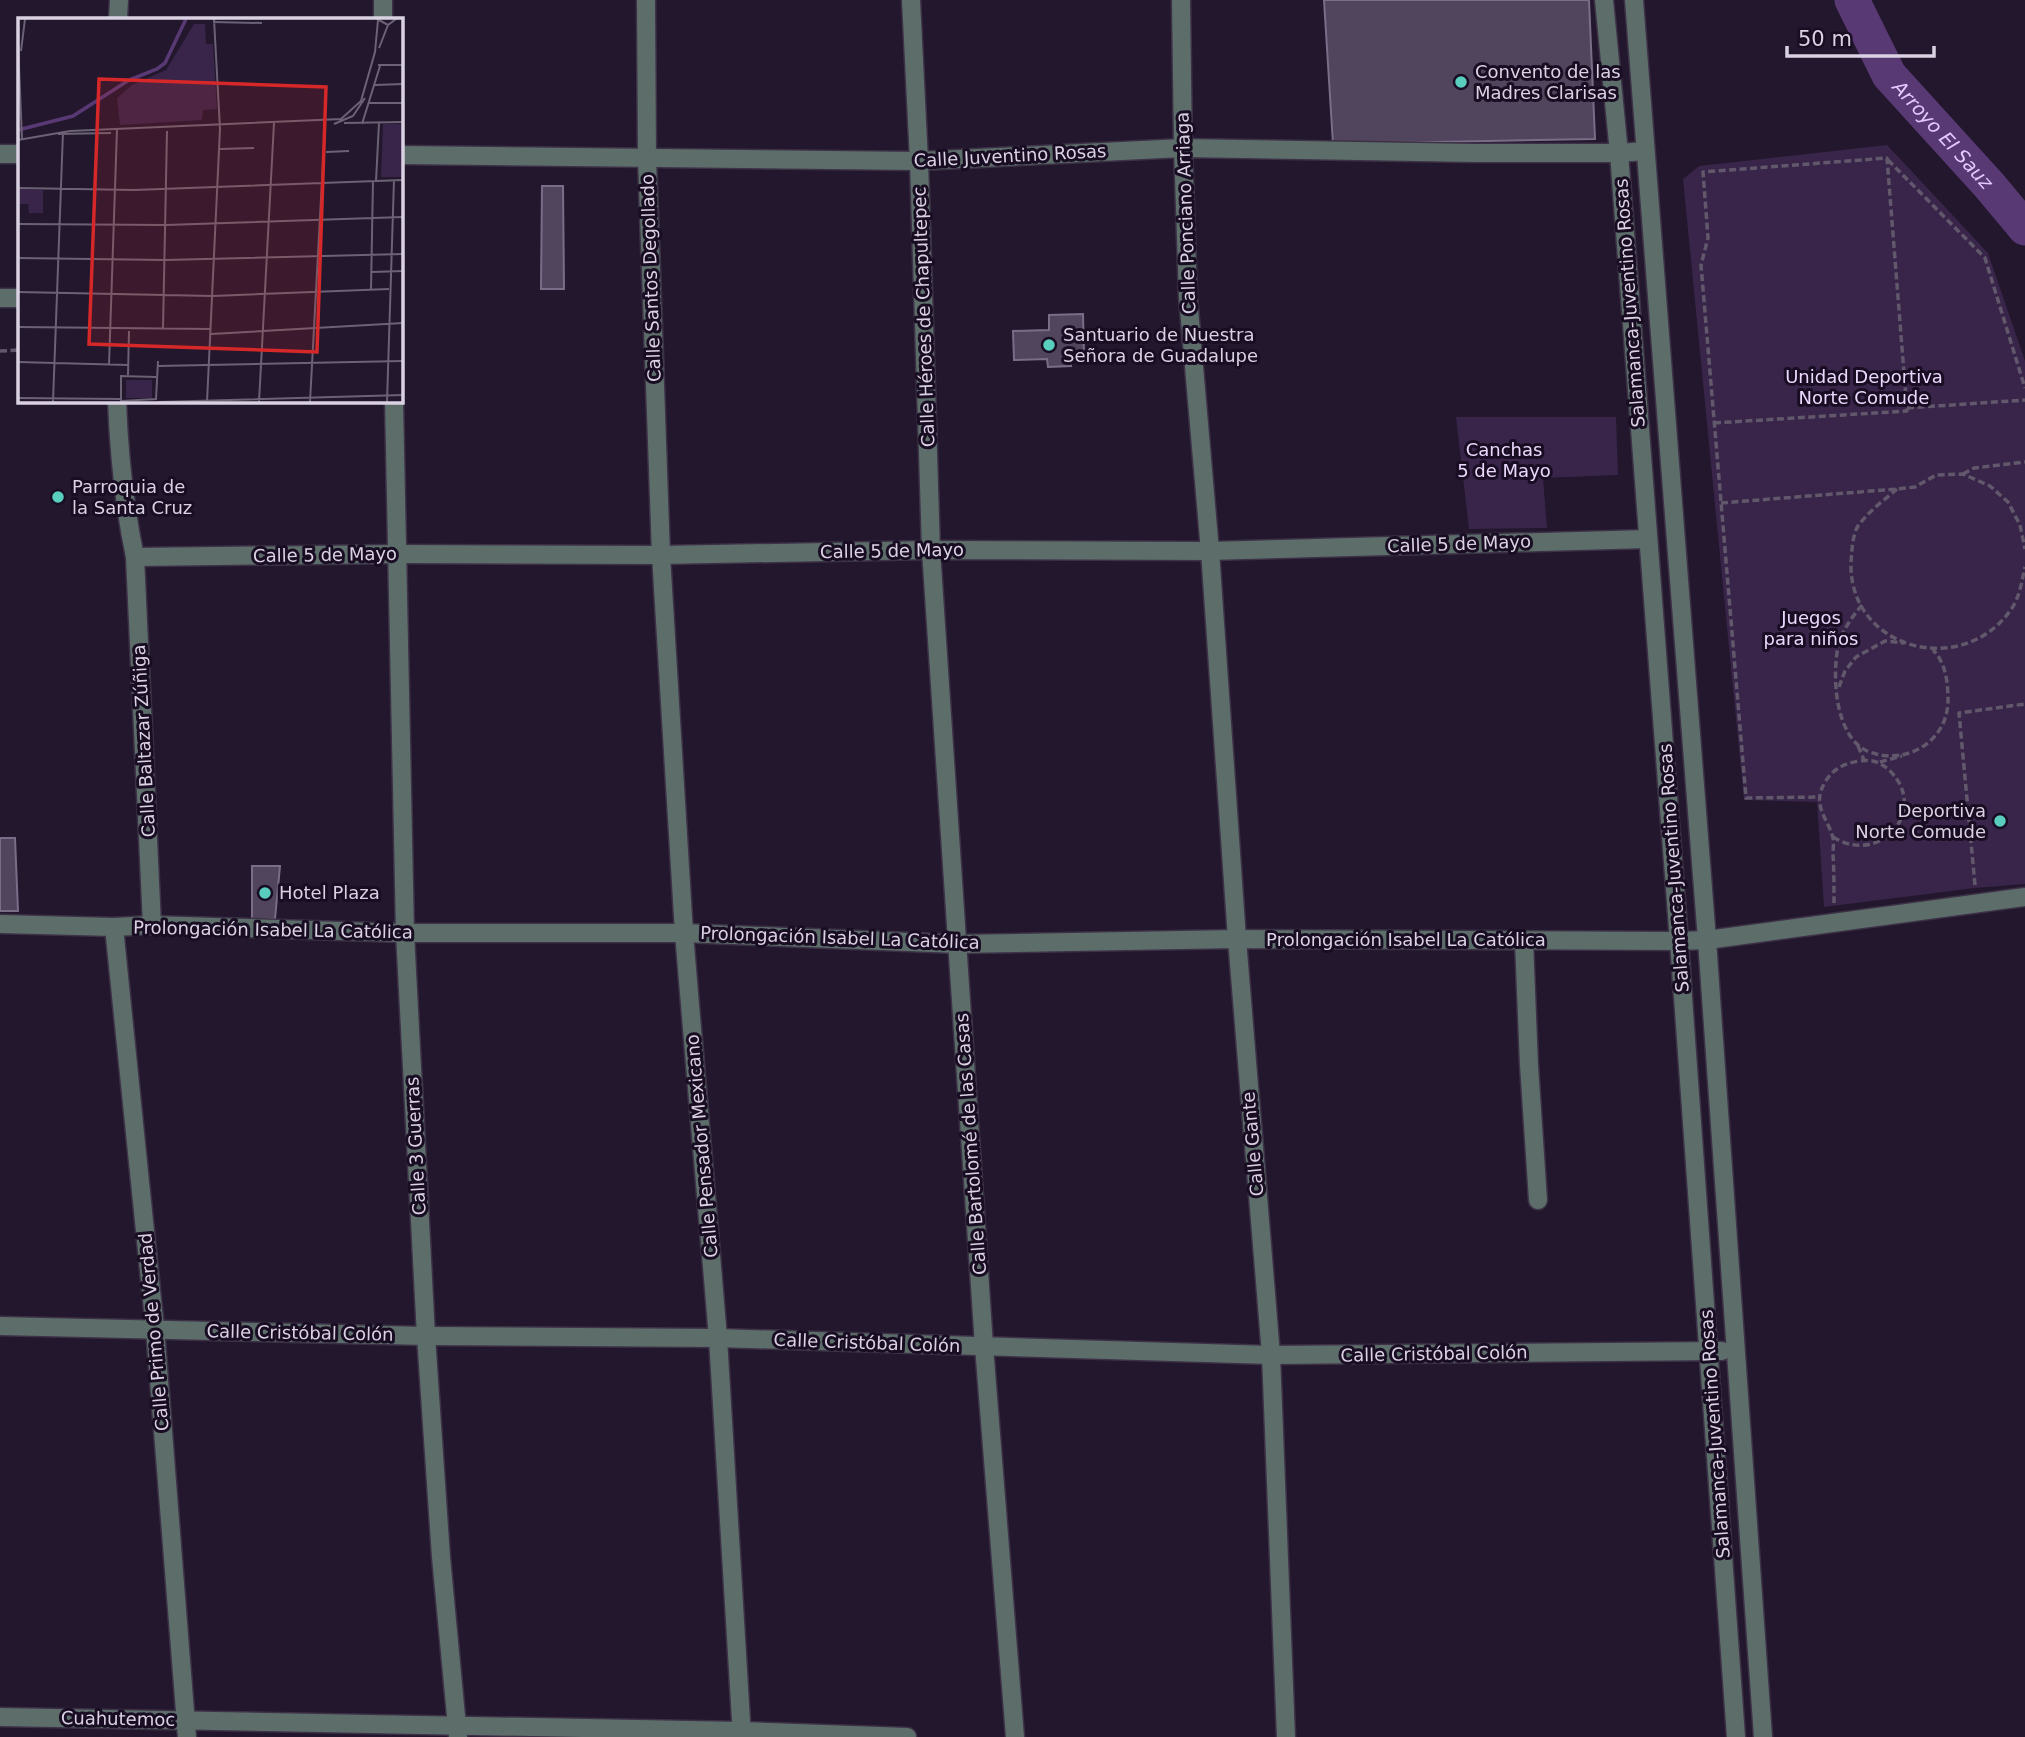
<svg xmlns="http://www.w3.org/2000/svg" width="2025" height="1737" viewBox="0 0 2025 1737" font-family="'DejaVu Sans',sans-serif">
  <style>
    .green { fill: #382549 }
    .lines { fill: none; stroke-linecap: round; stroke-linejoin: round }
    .river { stroke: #593974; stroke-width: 35 }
    .building { fill: #51445d; stroke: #7a6d88; stroke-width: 2 }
    .minor-casing { stroke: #3c3146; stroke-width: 21 }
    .path { stroke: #62586c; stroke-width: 3.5; stroke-dasharray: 7 3.5; stroke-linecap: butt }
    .minor { stroke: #5c6d6a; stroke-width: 18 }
    .poi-dot { fill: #59cebe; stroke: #190d23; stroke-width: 2.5 }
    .labels { text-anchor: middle; stroke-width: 6; stroke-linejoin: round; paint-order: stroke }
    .poi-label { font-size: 18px; fill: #dad2e2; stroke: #190d23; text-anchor: start }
    .street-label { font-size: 18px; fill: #dad2e2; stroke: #190d23 }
    .park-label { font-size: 18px; fill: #ebd9fd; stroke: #190d23 }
    .water-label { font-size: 19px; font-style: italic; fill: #e4c9ff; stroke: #190d23 }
    .inset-river { fill: none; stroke: #593974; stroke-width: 3.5 }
    .inset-road { fill: none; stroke: #6c6275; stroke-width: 2 }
    .view { fill: #d62828; fill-opacity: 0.15; stroke: #d62828; stroke-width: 3.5 }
    .inset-edge { fill: none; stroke: #dad2e2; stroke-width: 3.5 }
  </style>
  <rect width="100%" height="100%" fill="#22172d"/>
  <!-- green -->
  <g class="green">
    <path d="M1887,145l101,108 37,108v523l-50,4 -151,19 -7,-105 -73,-2 -61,-621 16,-13z"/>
    <path d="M1456,417h160l2,58 -75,3 4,50 -78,1z"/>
  </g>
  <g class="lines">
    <!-- river -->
    <path class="river" id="s1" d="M1852,0l37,75 100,110 36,43"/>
  </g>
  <!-- building -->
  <g class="building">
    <path d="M1324,0h265l6,139 -262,5z"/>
    <path d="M542,186h21l1,103h-23z"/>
    <path d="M1083,314l1,42 -14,1 1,9 -23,1 -1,-8 -33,1 -1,-29 36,-1v-15z"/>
    <path d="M0,838h15l3,73h-18z"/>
    <path d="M252,866h28l-5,53h-23z"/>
  </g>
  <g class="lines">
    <!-- minor casing -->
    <g class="minor-casing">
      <g id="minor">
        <path d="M383,0v19"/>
        <path d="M646,0l1,158 14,397 23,378 34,405 24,399"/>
        <path d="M911,0l8,161 12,389 53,796 31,391"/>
        <path d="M1181,0l2,148 5,149 22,254 27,388 34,416 15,382"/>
        <path d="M1604,0l15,153 60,788 57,796"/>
        <path d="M1634,0l73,940 56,797"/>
        <path d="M118,19l1,-19"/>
        <path d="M0,154h19"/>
        <path d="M401,155l518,6 264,-13 292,5h144l26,-2"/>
        <path d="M0,298h19"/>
        <path d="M117,401c2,53 7,104 18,156l17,368"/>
        <path d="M394,401l11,532 21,403 15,221 17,180"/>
        <path d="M135,557l263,-3 263,1 270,-5 279,1 438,-12"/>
        <path d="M0,924l114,3 38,-2 253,8h279l274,11 279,-5 442,2 28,-1 318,-43"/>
        <path d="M114,927l41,402 32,408"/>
        <path d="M1524,941l5,124 9,135"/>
        <path d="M0,1326l426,10 292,2 553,17 451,-4"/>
        <path d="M0,1717l741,14 166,6"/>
      </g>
    </g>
    <!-- path -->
    <g class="path">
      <path d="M1888,160l97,98 40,130"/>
      <path d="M0,351l19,-1"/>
      <path d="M1907,408l118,-8"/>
      <path d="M1714,423l193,-12 -20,-253 -184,14 5,66 -7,27 45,533 74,-1"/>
      <path d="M1963,474l11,-6 51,-6"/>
      <path d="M1897,489c-13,11 -29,23 -39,37 -6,10 -6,25 -7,36 -3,88 113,118 161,46 8,-12 10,-28 13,-41"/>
      <path d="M1721,503l176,-14 18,-2 21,-12 27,-1 27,12 18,16 12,23 5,24"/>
      <path d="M1862,605c-10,12 -21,27 -24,42 -6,30 -3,89 29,104 38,16 81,-9 81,-51 0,-17 -2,-37 -15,-50"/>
      <path d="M1839,687l6,-16 11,-14 29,-16 19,2"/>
      <path d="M1858,746l6,14"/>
      <path d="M1880,762l22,-6"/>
      <path d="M1904,811l64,-5"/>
      <path d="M1833,837c48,30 97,-28 56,-67 -9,-8 -17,-11 -29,-9 -16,2 -27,8 -35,21 -14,24 3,36 8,56 1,5 0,11 0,16 1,16 1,33 1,49"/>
      <path d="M1975,885l-16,-172 66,-9"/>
    </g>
    <!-- minor -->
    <use href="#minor" class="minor"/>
  </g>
  <!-- markers -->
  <g class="poi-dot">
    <circle cx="1461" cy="82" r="7"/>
    <circle cx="1049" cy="345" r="7"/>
    <circle cx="58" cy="497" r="7"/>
    <circle cx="2000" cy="821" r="7"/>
    <circle cx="265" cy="893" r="7"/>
  </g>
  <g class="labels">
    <!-- poi labels -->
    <g class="poi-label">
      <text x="1475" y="78">Convento de las<tspan x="1475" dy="21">Madres Clarisas</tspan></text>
      <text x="1063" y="341">Santuario de Nuestra<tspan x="1063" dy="21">Señora de Guadalupe</tspan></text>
      <text x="72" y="493">Parroquia de<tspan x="72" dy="21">la Santa Cruz</tspan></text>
      <text x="1986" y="817" text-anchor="end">Deportiva<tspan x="1986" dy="21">Norte Comude</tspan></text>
      <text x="279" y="899">Hotel Plaza</text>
    </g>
    <!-- street labels -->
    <g class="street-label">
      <text transform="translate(1010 156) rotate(-3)" y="6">Calle Juventino Rosas</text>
      <text transform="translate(1186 213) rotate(-92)" y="6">Calle Ponciano Arriaga</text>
      <text transform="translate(651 278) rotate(-92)" y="6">Calle Santos Degollado</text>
      <text transform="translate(1630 303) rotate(-94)" y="6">Salamanca-Juventino Rosas</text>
      <text transform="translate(924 317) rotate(-92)" y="6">Calle Héroes de Chapultepec</text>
      <text transform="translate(1459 544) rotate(-2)" y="6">Calle 5 de Mayo</text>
      <text transform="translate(892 551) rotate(-1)" y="6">Calle 5 de Mayo</text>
      <text transform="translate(325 555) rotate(-1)" y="6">Calle 5 de Mayo</text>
      <text transform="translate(144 741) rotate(-93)" y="6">Calle Baltazar Zúñiga</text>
      <text transform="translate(1674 868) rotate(-94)" y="6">Salamanca-Juventino Rosas</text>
      <text transform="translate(273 930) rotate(1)" y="6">Prolongación Isabel La Católica</text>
      <text transform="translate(840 938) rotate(2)" y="6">Prolongación Isabel La Católica</text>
      <text x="1406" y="946">Prolongación Isabel La Católica</text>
      <text transform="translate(971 1144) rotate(-94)" y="6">Calle Bartolomé de las Casas</text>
      <text transform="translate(1253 1144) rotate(-95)" y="6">Calle Gante</text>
      <text transform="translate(416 1146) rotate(-93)" y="6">Calle 3 Guerras</text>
      <text transform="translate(702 1146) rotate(-95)" y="6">Calle Pensador Mexicano</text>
      <text transform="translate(154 1332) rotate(-95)" y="6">Calle Primo de Verdad</text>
      <text transform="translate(300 1333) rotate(1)" y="6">Calle Cristóbal Colón</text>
      <text transform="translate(867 1343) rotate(2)" y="6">Calle Cristóbal Colón</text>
      <text transform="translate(1434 1354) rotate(-1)" y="6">Calle Cristóbal Colón</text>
      <text transform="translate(1715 1434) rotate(-94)" y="6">Salamanca-Juventino Rosas</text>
      <text transform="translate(118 1719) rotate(1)" y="6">Cuahutemoc</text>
    </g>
    <!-- park labels -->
    <g class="park-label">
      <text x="1864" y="383">Unidad Deportiva<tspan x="1864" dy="21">Norte Comude</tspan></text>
      <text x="1504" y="456">Canchas<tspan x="1504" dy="21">5 de Mayo</tspan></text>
      <text x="1811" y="624">Juegos<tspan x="1811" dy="21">para niños</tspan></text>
    </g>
    <!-- water labels -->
    <g class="water-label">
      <text dy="7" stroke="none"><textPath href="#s1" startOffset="164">Arroyo El Sauz</textPath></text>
    </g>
  </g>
  <!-- overview -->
  <g transform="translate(18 18)">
    <rect width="385" height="385" fill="#22172d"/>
    <path d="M176,6h11l1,20h7l4,65 -14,1 -1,10 -82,5 -3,-27 15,-13 34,-15zM365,106h20v53h-22zM0,171l25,1v23h-14l-1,-9h-10zM108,362h26v18h-26z" fill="#382549"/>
    <path class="inset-river" d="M0,112l55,-14 56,-36 28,-11 8,-6 21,-44"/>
    <path class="inset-road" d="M359,1l11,6 8,-6M195,4l49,1M0,24l4,97M361,30l9,-23M3,33l4,-32M360,47h25M357,67l28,-1M351,85h34M326,105l59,-1M316,106l19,-8 12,-18M344,106l18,-58M40,116l53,-1M0,122l52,-9 271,-12 20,-18 14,-49 3,-32M202,131l34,-1M308,134l23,-1M358,163l3,-58M0,170l116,2 269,-10M0,206l148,1 237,-8M0,240l147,2 238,-6M354,254l31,-1M353,271l2,-108M0,274l195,4 176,-7M0,309l193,2M145,311l4,-198M193,316l192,-11M0,344l110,3M91,347l8,-236M140,348l245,-5M110,357l1,-44M138,359l-35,-1v25l35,-2 2,-38M0,380l102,1M35,384l10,-270M140,384l245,-7M189,384l13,-273 -6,-110M241,384l15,-279M292,384l15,-277M369,384l7,-222"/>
    <path class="view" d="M81,61l227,8 -9,265 -228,-8z"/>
    <rect width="385" height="385" class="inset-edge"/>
  </g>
  <!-- scale -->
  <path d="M1787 46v10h147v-10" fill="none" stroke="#dad2e2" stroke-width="3.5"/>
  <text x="1798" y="46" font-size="21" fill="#dad2e2" stroke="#190d23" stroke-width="5" paint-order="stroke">50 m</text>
</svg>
